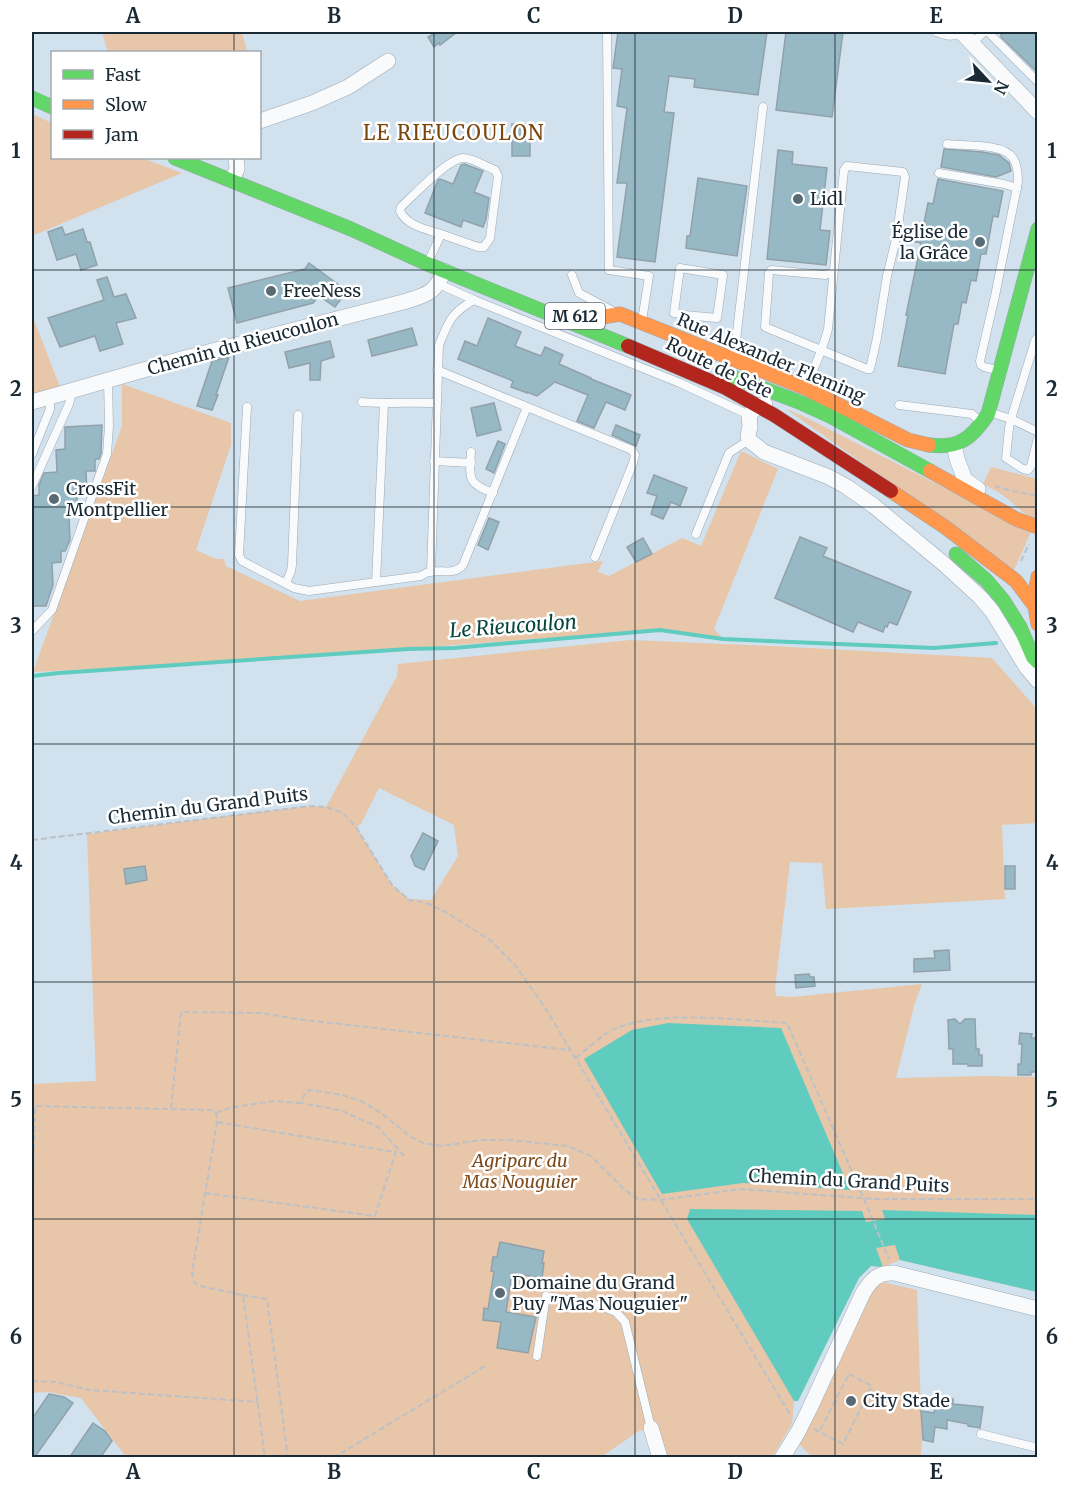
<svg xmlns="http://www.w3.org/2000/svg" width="1069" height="1489" viewBox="0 0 1069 1489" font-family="Merriweather,serif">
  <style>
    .green { fill: #e8c6a9; fill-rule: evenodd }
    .water { fill: #60ccc0 }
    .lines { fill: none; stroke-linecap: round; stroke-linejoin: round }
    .stream { stroke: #60ccc0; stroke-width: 4 }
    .building { fill: #97b9c5; stroke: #91a1aa; stroke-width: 1.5 }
    .lane-casing { stroke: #9ba9b4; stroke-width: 9 }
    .street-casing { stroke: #9ba9b4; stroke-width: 16 }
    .fast-casing { stroke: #9ba9b4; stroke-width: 15 }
    .slow-casing { stroke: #9ba9b4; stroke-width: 15 }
    .jam-casing { stroke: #9ba9b4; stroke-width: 15 }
    .path { stroke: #bbc1c6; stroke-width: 2; stroke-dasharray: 6 3; stroke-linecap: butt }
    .lane { stroke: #f8fafc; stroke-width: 8 }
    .street { stroke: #f8fafc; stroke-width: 15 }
    .fast { stroke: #63d668; stroke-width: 14 }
    .slow { stroke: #ff974d; stroke-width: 14 }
    .jam { stroke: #b3261e; stroke-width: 14 }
    .grid { fill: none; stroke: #1a2a34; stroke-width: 1.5; stroke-opacity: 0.55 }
    .poi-dot { fill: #5a6a75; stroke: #fff; stroke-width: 2 }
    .labels { text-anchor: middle; stroke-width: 5; stroke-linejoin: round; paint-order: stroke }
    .shield { fill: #fff; stroke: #5f6a71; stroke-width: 1.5 }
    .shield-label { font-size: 16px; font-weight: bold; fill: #1a2a34 }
    .poi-label { font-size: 18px; fill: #1a2a34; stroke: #fff; text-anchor: start }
    .street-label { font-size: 18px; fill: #1a2a34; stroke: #fff }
    .park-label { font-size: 18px; font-style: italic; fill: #7d4a1a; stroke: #fff }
    .neighbourhood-label { font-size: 20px; letter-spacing: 1.5px; fill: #7c450b; stroke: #fff }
    .water-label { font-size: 20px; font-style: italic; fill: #06463c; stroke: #fff }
    .neatline { fill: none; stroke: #1a2a34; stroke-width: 2 }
    .grid-label { font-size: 20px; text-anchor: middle; font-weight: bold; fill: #1a2a34 }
  </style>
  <rect width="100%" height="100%" fill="#d1e1ed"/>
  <!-- green -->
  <g class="green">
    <path d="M102,32h140l5,20h-139z"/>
    <path d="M32,114l20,9v35h90l40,15 -150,63z"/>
    <path d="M32,315l28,72 -28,8z"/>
    <path d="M122,384l109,39v22l-35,105 20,9h8l2,7 74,35 303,-40 -5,11 11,4 73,-38 19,8 40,-95 37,18 -64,160 9,10 -63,-9 -451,33 -176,9 89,-246z"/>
    <path d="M786,409l17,7 228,116 -17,38z"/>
    <path d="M991,467l46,12v41c-11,-3 -19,-13 -28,-20 -8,-7 -16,-11 -26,-16z"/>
    <path d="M630,640l142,6 220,12 45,51v114l-35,2 3,74 -179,10 -4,-46 -32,-1 -15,127 1,7 16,1 130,-13 -8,22 -18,72 90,-2 51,1v215l-137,-32 -17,7 -12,-1 -12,12 -61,123h-4l-2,23 -20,33h-106l-15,-29 -12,3 -38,26h-475l-45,-59 -33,-6 -16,1v-309l64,-3 -9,-247 171,-22 53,-6 15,1 71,-131 1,-12zM379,788l75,37 4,31 -27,44 -22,-1 -17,-14 -36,-58 5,-3z"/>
    <path d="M878,1281l39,9 5,152 -1,15h-109l-14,-14z"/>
  </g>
  <!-- water -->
  <g class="water">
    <path d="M668,1023l113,5 69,162 -107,-7 -81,11 -78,-135 48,-29z"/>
    <path d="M690,1209l172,2 4,11 19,-3 -3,-9 155,5v77l-137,-32 -5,-15 -19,3 7,19 -12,-1 -12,12 -61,123h-4l-107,-182z"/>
  </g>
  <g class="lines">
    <!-- stream -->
    <path class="stream" d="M32,676l27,-3 349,-24 46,-1 206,-18 63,9 211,9 62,-5"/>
  </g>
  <!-- building -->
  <g class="building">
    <path d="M437,32h20l-17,13 -1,-2 -5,4 -6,-10z"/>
    <path d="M618,32h149l-9,63 -64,-8 1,-8 -26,-3 -5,36 10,1 -19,149 -38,-5 10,-74h-10l10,-75 -10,-2 5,-37 -9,-1z"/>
    <path d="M786,32h57l-11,85 -56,-7z"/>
    <path d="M1001,32h37v41l-37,-36z"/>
    <rect x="512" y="124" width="18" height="32"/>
    <path d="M944,149l38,3 17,3 10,8 2,8 -15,6 -55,-10z"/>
    <path d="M778,150l15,2 -1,12 35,4 -7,62 10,1 -4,34 -59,-6z"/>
    <path d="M464,164l19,7 -9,21 15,6 -3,21 -3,8 -20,-7 -2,7 -36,-14 13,-33 2,-1 13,5 8,-19z"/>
    <path d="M698,178l49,8 -10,70 -51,-8 1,-12h3z"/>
    <path d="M938,179l65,12 -5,26 -5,-1 -7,38h-5l-5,27 -5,-1 -5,23 -4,-1 -4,22h-4l-9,50 -47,-8 10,-51h-2l15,-72 -10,-2 4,-19 9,1 4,-20 5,1z"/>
    <path d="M62,227l3,8 18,-6 4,13h3l7,23 -16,5 -5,-16 -19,6 -9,-28z"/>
    <path d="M309,263l38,28 -12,16 -16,-11 -6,7 -76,20 -9,-35 77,-19z"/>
    <path d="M107,277l7,20 12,-3 10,24 -20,5 7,21 -23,7 -5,-15 -35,11 -12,-29 56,-18 -7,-20z"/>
    <path d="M488,318l33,14 -6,14 26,10 4,-9 18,8 -4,9 32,14v1l40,16 -6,15 -19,-8 -12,26 -17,-7 11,-26 -33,-13 -18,14 -10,-4v1l-16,-6 2,-6 -55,-22 7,-18 12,5z"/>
    <path d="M412,328l5,17 -45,11 -4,-16z"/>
    <path d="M330,341l4,16 -13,4 -1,19h-10v-17l-21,5 -4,-16z"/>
    <path d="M229,357l-13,38h2l-6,15 -15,-4 15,-45z"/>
    <path d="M494,403l7,27 -24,6 -6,-28z"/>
    <path d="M102,425l-1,28 -2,6h-4v12h-9l1,22 -10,1 1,23h-9l1,23 -5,11h-4v11l-9,1 1,22 -7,21h-14v-110l7,-1v-10l5,-12 13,-1 -1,-22 9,-1v-22z"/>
    <path d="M616,425l24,10 -4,11 -24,-11z"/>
    <path d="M498,441l7,3 -11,29 -8,-4z"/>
    <path d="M654,475l33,13 -7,18 -9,-4 -8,17 -12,-5 6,-18 -10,-3z"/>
    <path d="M489,518l10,4 -11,28 -10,-5z"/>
    <path d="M800,537l27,11 -4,8 88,36 -14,33 -8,-3 -2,5 -2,-1 -2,6 -25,-10 -5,10 -78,-34z"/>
    <path d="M643,538l9,16 -16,8 -9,-15z"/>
    <path d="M423,833l15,8 -14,29 -9,-4 -4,-10z"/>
    <path d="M145,866l2,14 -21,4 -2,-15z"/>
    <rect x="1005" y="866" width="10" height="23"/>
    <path d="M949,950l1,20 -36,2v-13l21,-1 -1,-7z"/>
    <path d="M809,974l1,3h4l1,9 -19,2 -1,-13z"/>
    <path d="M955,1019l5,5 5,-5h10l1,30h3v6h3v11h-14v-2h-15v-15h-4l-1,-29z"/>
    <path d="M1020,1033l12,1 -1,4h7v34h-7v3h-13v-11h3l1,-20h-3z"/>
    <path d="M500,1242l44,9 -2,12h2l-2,15 -30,-5 -6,39 30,5 -8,36 -31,-5 4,-26 -18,-2 1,-12 4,1 6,-37 -3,-1 2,-14h4z"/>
    <path d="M49,1394l15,3 9,6 -39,55h-2v-39z"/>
    <path d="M936,1397l17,2v5l30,3 -3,21 -12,-2v-2l-21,-4v9l-12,-2 -2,15 -10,-2 -2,-29 13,2z"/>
    <path d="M93,1423l12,8 7,10 -12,17h-31z"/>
  </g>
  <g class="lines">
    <!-- lane casing -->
    <g class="lane-casing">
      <g id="lane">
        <path d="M607,32l2,238 40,6 -7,45"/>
        <path d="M936,32c11,4 15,6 25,0"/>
        <path d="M988,32l50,50"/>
        <path d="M971,44l13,-12"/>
        <path d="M947,144c17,2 56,-1 66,14 5,7 5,17 5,24l-23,114 -15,65 1,4 3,2 14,3"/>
        <path d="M939,173l65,11 13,4"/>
        <path d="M431,256l10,-22 37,13h6l6,-9 8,-62 -3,-6c-8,-3 -23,-12 -31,-12 -15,-1 -52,39 -63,49l-1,4c7,15 26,18 41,23"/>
        <path d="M680,268l43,7 -6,43 -32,-3 -11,-2z"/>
        <path d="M572,275l7,18 32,17"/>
        <path d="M439,284l35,16 206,83 69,32"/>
        <path d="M1038,337l-3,4 -24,78 -2,9 -3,30 17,11 5,1 3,-4 7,-28"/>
        <path d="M734,358l29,-251"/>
        <path d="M437,370l195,80 3,5 -2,8 -38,94"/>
        <path d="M806,387c8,-19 17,-38 22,-58l16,-159 3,-4 56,6 2,5 -9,62 -9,37 -10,62 -7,31h-3l-102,-42 4,-54 2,-3 54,5 8,-3"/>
        <path d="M362,402c25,2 49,0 74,1"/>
        <path d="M899,405l73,9 9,8"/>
        <path d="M247,407l-8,148 3,6 52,27 15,3 112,-15c3,-2 6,-4 9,-4 12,-3 24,4 33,-7l64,-158"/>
        <path d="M989,412l22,7 27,13"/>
        <path d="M471,452c-1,26 -5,31 22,41"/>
        <path d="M32,454l18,-45v-13"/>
        <path d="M434,461l37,2"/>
        <path d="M32,486l37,-82 3,-13"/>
        <path d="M696,534l33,-81 20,-13"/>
        <path d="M431,571l8,-226c10,-24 11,-31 35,-45"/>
        <path d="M376,582l8,-179"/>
        <path d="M286,583l5,-12 1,-6 6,-150"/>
        <path d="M32,631l20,-21 55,-156 2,-28 -1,-46"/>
        <path d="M537,1356l9,-60 55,10 15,6 9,10 26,106"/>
        <path d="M981,1434l57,14"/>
      </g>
    </g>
    <!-- street casing -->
    <g class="street-casing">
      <g id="street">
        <path d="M961,32l77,80"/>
        <path d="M260,121l52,-18 36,-16 40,-26"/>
        <path d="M232,180l5,-11 -1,-11"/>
        <path d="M32,402l153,-44 222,-57c21,-7 28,-8 37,-30"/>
        <path d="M765,404l-7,2 -9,9 1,12 -2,8 1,5 15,12 65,25 18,10 27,19 70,58 36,33 12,14 35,57 11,13"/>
        <path d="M954,444l3,15 8,21 13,9"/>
        <path d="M651,1428l9,30"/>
        <path d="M782,1458l16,-26 11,-22 54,-117c8,-13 15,-21 31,-20l144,36"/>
      </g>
    </g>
    <!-- fast casing -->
    <g class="fast-casing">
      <g id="fast">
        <path d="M32,98l20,9"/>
        <path d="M175,158l176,71 74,34 203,83"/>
        <path d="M722,373l77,29 31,14 100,55"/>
        <path d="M929,445c30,4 43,-7 59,-31l50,-185"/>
        <path d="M956,554l31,27 16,19 17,27 13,30 5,5"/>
      </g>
    </g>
    <!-- slow casing -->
    <g class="slow-casing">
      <g id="slow">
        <path d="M585,320l35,-6 185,74 103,52 21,5"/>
        <path d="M930,471l86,48 22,8"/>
        <path d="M891,491l54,36 71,54 18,24"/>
        <path d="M1038,577l-4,23 4,24"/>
      </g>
    </g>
    <!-- jam casing -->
    <g class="jam-casing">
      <path id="jam" d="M628,346l96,41 50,28 117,76"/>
    </g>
    <!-- path -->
    <g class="path">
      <path d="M995,486l13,4 30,6"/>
      <path d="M1021,561l8,-17"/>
      <path d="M32,840l279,-34 15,1 12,4 7,4 11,12 36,58 17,15 15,2 22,10 44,28 25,25 29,41 247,410"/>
      <path d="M576,1058c10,-8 26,-23 36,-28 46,-21 125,-10 175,-7l77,176 25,60"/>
      <path d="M171,1108l10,-96 79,1 44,7 266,30"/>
      <path d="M216,1113l13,-5 44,-7 27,2"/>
      <path d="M217,1122l178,30"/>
      <path d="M404,1156l-26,-29 -38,-17 -40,-7 6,-11 4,-2 33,5 18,6 20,12 30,24 12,6 19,3 39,-6h29l58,6 23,10 34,34 13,9 22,1 81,-11 133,10h164"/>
      <path d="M205,1193l170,23 22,-68"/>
      <path d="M32,1222l3,-116 177,4 4,3 1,9 -25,151c1,7 1,10 8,13l43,9 22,163"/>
      <path d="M243,1295l24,4 21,159"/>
      <path d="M32,1381l24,1 34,8 168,12"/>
      <path d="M814,1429l29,15 29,-58 -23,-12 -30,58"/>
      <path d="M333,1458l152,-92"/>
    </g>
    <!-- lane -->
    <use href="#lane" class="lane"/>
    <!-- street -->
    <use href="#street" class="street"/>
    <!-- fast -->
    <use href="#fast" class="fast"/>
    <!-- slow -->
    <use href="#slow" class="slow"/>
    <!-- jam -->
    <use href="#jam" class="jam"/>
  </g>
  <!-- grid -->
  <path class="grid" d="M234,32v20M434,32v1426M635,32v1426M835,32v1426M234,158v1300M32,270h1006M32,507h1006M32,744h1006M32,982h1006M32,1219h1006"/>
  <!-- markers -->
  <g class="poi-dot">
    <circle cx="798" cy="199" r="6"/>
    <circle cx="980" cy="242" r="6"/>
    <circle cx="271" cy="291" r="6"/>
    <circle cx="54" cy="499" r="6"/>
    <circle cx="500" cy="1293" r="6"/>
    <circle cx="851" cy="1401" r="6"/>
  </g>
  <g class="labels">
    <!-- shield labels -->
    <rect class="shield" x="545" y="303" width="60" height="26" rx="4.5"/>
    <g class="shield-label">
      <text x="575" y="322">M 612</text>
    </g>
    <!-- poi labels -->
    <g class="poi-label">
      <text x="810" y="205">Lidl</text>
      <text x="968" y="238" text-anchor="end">Église de<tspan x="968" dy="21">la Grâce</tspan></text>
      <text x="283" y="297">FreeNess</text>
      <text x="66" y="495">CrossFit<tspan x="66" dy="21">Montpellier</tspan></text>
      <text x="512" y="1289">Domaine du Grand<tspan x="512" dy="21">Puy "Mas Nouguier"</tspan></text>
      <text x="863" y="1407">City Stade</text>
    </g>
    <!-- street labels -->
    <g class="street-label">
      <text transform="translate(243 344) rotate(-15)" y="6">Chemin du Rieucoulon</text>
      <text transform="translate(771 358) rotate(23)" y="6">Rue Alexander Fleming</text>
      <text transform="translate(719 368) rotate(26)" y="6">Route de Sète</text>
      <text transform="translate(208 806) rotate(-7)" y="6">Chemin du Grand Puits</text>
      <text transform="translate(849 1181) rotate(3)" y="6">Chemin du Grand Puits</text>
    </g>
    <!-- park labels -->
    <g class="park-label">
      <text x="520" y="1167">Agriparc du<tspan x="520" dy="21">Mas Nouguier</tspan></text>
    </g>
    <!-- neighbourhood labels -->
    <g class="neighbourhood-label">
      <text x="454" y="140">LE RIEUCOULON</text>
    </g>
    <!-- water labels -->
    <g class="water-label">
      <text transform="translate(513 626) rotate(-4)" y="7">Le Rieucoulon</text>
    </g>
  </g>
  <!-- border -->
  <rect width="1069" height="1489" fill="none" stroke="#ffffff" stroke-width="66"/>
  <!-- legend -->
  <rect x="51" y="51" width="210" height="108" fill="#ffffff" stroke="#a3aaae" stroke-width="1.5"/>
  <rect x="63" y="70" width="30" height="9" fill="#63d668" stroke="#a3aaae" stroke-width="1.5"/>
  <text x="105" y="81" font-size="18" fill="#1a2a34">Fast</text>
  <rect x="63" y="100" width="30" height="9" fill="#ff974d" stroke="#a3aaae" stroke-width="1.5"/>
  <text x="105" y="111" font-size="18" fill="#1a2a34">Slow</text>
  <rect x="63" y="130" width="30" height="9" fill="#b3261e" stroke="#a3aaae" stroke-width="1.5"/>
  <text x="105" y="141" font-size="18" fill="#1a2a34">Jam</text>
  <!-- north arrow -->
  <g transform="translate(988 81) rotate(116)" stroke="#ffffff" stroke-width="4.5" paint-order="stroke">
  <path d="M0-4.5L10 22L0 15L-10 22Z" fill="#1a2a34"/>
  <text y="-9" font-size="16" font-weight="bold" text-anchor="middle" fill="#1a2a34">N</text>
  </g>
  <rect x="33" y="33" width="1003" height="1423" class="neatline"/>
  <g class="grid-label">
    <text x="133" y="23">A</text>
    <text x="334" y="23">B</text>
    <text x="534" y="23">C</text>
    <text x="735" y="23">D</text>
    <text x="936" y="23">E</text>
    <text x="16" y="158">1</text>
    <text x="1052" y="158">1</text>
    <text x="16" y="396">2</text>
    <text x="1052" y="396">2</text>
    <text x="16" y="633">3</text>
    <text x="1052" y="633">3</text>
    <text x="16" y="870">4</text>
    <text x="1052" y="870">4</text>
    <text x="16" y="1107">5</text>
    <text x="1052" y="1107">5</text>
    <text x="16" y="1344">6</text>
    <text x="1052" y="1344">6</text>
    <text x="133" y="1479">A</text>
    <text x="334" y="1479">B</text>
    <text x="534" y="1479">C</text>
    <text x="735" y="1479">D</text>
    <text x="936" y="1479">E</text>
  </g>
</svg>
